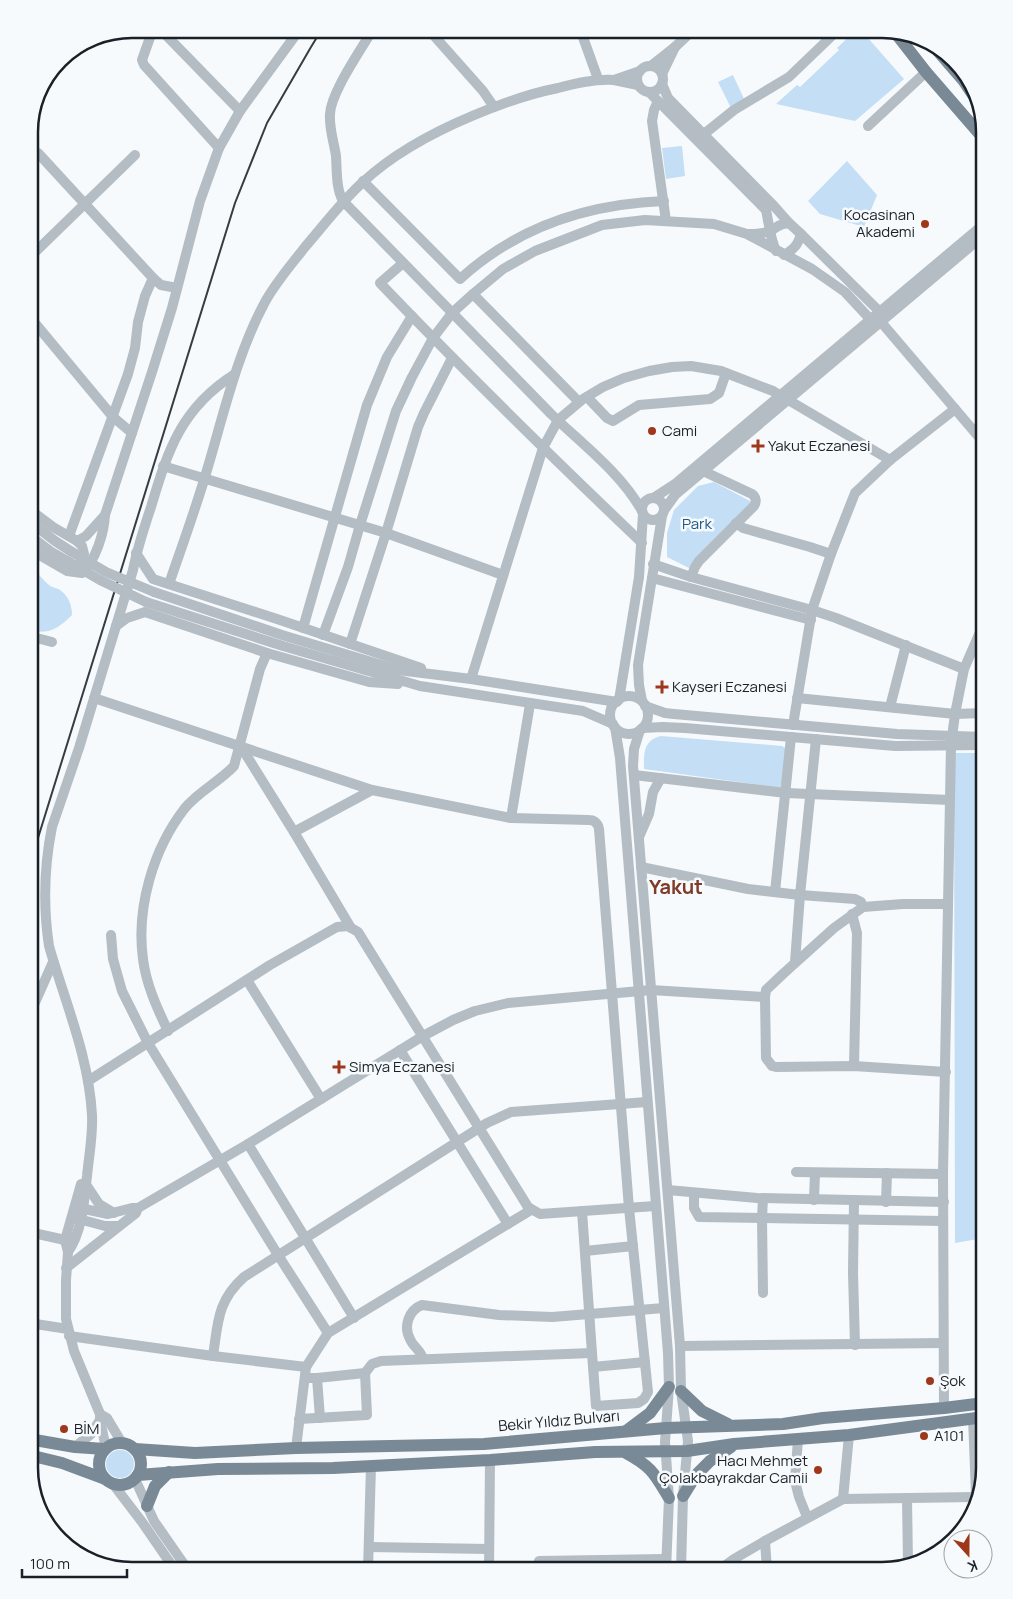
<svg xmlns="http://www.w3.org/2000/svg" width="1013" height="1599" viewBox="0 0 1013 1599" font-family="Manrope,sans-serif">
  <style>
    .green { fill: #c4def5 }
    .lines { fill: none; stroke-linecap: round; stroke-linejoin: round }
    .minor { stroke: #b4bcc4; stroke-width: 10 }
    .major { stroke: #7a8996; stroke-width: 12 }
    .rail { stroke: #363c42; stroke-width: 2 }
    .minor-bridge { stroke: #b4bcc4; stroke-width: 10 }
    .poi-dot { fill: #9f371b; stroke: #f6fafd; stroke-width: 2 }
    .labels { text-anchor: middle; stroke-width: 5; stroke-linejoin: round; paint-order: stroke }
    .poi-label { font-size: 15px; fill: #1a2027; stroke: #f6fafd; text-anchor: start }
    .park-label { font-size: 15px; fill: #1e5885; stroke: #f6fafd }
    .street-label { font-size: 15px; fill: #1a2027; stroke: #f6fafd }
    .district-label { font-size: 20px; font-weight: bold; fill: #7f3a28; stroke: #f6fafd }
    .rim { fill: none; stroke: #1a2027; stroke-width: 2.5 }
  </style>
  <rect width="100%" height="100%" fill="#f6fafd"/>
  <!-- green -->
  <g class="green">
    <path d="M857,29h3l44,50 -49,42 -79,-17 21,-19 3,2 39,-37 -2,-2z"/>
    <path d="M733,75l12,26 -14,7 -13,-26z"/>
    <path d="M682,146l3,30 -19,3 -4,-31z"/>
    <path d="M847,161l30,34 -13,32 -44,-13 -12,-13z"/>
    <path d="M714,482l38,20 -61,67 -24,-12v-24l7,-23 24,-24z"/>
    <path d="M29,566c8,5 13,13 20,19 4,3 8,3 11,5 9,6 12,16 12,25 -14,14 -24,20 -43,15z"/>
    <path d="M661,736l121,10 5,3 -4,39 -139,-19c0,-15 -1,-29 17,-33z"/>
    <path d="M954,753h30v485l-29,5z"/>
    <circle cx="120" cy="1464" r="14"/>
  </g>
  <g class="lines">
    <!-- minor -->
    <g class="minor">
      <path d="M153,29l-11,31 2,5 75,83"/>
      <path d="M160,29l80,82"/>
      <path d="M373,29c-12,21 -42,63 -43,85 -1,15 4,28 6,42 1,15 0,33 7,45 69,71 139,142 208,213 31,30 70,59 91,97"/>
      <path d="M428,29l55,62 11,16"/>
      <path d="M580,29l18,50"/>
      <path d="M675,47l19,-18"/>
      <circle cx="650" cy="79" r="13"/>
      <path d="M651,66l24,-19 -13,27"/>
      <path d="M662,84l6,14 106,108 15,17 12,11 79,78 1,10 103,121"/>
      <path d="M638,85l-24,-5 26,-9"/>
      <path d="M649,92l117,118c3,14 4,28 10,41"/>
      <path d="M658,101l-4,9 -2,11 14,100"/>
      <path d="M868,126l58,-54"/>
      <path d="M704,134l30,-24 55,-33 50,-48"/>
      <path d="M38,153l115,125 8,7 16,3"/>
      <path d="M363,181l97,98c57,-52 127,-75 204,-78"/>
      <path d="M748,234c8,0 15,0 22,-3 9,-4 7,-7 19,-8"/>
      <path d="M976,242l8,9"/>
      <path d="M784,255c10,-6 14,-10 17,-21"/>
      <path d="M29,258l106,-103"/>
      <path d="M403,263l-23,20c85,89 173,175 262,260"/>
      <path d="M473,294l106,108"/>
      <path d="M29,316l84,101 19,16"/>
      <path d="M587,397l20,21 6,3 26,-16 71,-6 9,-6 7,-20"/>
      <path d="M163,466l223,67 117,42"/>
      <path d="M655,497l20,-13 309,-260"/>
      <circle cx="653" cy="509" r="11"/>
      <path d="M29,509l24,18 24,14 5,5 2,8 -5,11"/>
      <path d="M665,509l10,-14 309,-260"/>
      <path d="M29,521l26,20 17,11"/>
      <path d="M736,523l7,5 67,19 21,7 -19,56 -19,115"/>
      <path d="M29,535l21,16 19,11"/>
      <path d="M69,536l59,-162 7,-26 3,-26 7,-26 8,-18"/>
      <path d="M77,541l9,-5 19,-21"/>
      <path d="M29,549l38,22 15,2c14,-13 22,-40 23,-58l47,-143 20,-64 28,-107 19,-53 21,-37 60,-82"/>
      <path d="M136,553l17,26 127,41 141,48"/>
      <path d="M831,554l24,-61 35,-33 65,-51"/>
      <path d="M653,564l38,13 121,33 24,8 128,51 -9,45 -4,31 -8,429 1,234"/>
      <path d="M691,577l4,-10 4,-6 55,-55c3,-4 2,-9 -2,-12l-49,-23"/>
      <path d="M652,578l159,42"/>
      <path d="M169,584c13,-38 27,-76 38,-114 17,-57 30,-116 58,-168 11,-20 26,-37 40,-55 19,-22 36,-45 58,-65 30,-28 71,-50 109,-66 28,-12 56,-22 86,-28 19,-5 36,-9 56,-8"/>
      <path d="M154,592l128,43 116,35 73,9 146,23"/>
      <path d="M146,602l137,44 137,40 163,25 30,13"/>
      <path d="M116,626l11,-8 18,-6 122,41 102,29 29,2"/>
      <path d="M303,628l64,-223 20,-48 25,-41"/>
      <path d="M323,635l25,-68 12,-42 36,-114 16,-34 21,-39 19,-25 21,-19 30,-25 32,-18 67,-26 43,-5 69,4 33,10 65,35 33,23 26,28 10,2"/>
      <path d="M29,636l23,6"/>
      <path d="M350,644l36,-111 32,-106 6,-14 28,-55"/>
      <path d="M964,669l20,-46"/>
      <path d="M471,679l72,-231 15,-28 25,-21 20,-12 21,-9 25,-7 23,-4 19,-1 30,5 52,20 117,69"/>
      <circle cx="629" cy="715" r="19"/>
      <path d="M94,698l278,92"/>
      <path d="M797,698l158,16 29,-1"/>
      <path d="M619,700l20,-123 4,-63"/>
      <path d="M642,701l-3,-16 -1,-20 24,-149"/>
      <path d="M645,706l20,7 9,1 223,20 87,3"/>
      <path d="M890,707l16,-62"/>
      <path d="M615,727l5,31 48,595 1,34 -4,55 4,56 -3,72"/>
      <path d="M642,728l21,-1 22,1 210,18 89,-1"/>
      <path d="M640,730l-6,19 -1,17 47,580 1,45 7,50 -5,55 -2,74"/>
      <path d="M240,745l54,87 57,96"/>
      <path d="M634,775l152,18 164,7"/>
      <path d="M511,818l19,-114"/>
      <path d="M294,832l78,-42 139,28 78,2c5,0 9,3 10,9l30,379 19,184 -4,7 -6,4 -42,3 -4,-53"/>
      <path d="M639,837l10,-23 4,-22 8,-14"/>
      <path d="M641,867l107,22 52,6 55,4 6,3 2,5"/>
      <path d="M775,892l16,-155"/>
      <path d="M852,914l5,19 -3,133"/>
      <path d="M111,935l2,24 9,32 26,52 130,212 50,78"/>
      <path d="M795,962l5,-67 16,-156"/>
      <path d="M247,980l74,119"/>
      <path d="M765,997l1,61 6,8 4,1 78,-1 92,6"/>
      <path d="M29,1016l24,-54"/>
      <path d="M168,1031c-11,-23 -22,-47 -25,-72 -7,-51 10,-110 42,-151 14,-17 34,-26 49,-42l26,-97 7,-16"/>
      <path d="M400,1050l108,174"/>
      <path d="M88,1081l182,-116 67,-38 11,-1 10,6 170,275 12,7 115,-8"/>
      <path d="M248,1144l106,174"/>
      <path d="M29,1171l1,-5"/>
      <path d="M796,1172l147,2"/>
      <path d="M81,1184l-16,56 3,12 -2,28v39l8,32 26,63v6l6,28"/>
      <path d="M87,1186l12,18 15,9"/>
      <path d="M668,1190l89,8 187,4"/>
      <path d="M694,1193v15l5,9 244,4"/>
      <path d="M763,1198l-1,20 1,75"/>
      <path d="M814,1200l1,-27"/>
      <path d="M854,1200l-1,73 2,72"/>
      <path d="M886,1202l1,-29"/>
      <path d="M75,1207l33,7 24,-6h6l110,-64 175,-108 30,-16 22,-9 33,-8 143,-13 114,7 1,-7 18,-17 50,-45 29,-21 40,-3h45"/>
      <path d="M75,1218l30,8h13"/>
      <path d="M29,1232l36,8"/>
      <path d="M585,1251l48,-5"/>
      <path d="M68,1252c15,-22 16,-51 19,-76 2,-21 6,-40 5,-61 -3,-58 -27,-113 -43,-169 -6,-40 -5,-79 3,-119l27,-79 54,-178c4,-21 11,-42 18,-63 17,-57 30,-99 84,-133"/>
      <path d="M66,1268l70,-55 2,-5"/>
      <path d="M29,1323l39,6"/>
      <path d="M69,1336l144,20 93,11"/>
      <path d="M680,1346l263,-3"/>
      <path d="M213,1356c5,-33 4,-55 31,-79l243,-154 24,-11 136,-10"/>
      <path d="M423,1359c-2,-9 -10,-12 -13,-20 -7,-13 -1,-29 12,-34l77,10 53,2 112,-9"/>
      <path d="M593,1367l52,-5"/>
      <path d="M305,1378h12l48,-5 7,-9 9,-3 211,-8 -10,-142"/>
      <path d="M317,1378l3,40"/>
      <path d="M100,1414l7,4 15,25"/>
      <path d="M973,1418l3,76"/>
      <path d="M299,1419l68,-4 -2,-42"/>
      <path d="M798,1439l-3,42 4,16 8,20"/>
      <path d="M75,1447l16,-13 9,-14"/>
      <path d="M296,1448l10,-81 22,-34 203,-123"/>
      <path d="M135,1479l19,42 34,49"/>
      <path d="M113,1484l29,38 33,48"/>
      <path d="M907,1498l1,66"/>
      <path d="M843,1499l6,-64"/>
      <path d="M765,1541l2,29"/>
      <path d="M369,1547l120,2"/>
      <path d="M539,1561l127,-2"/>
      <path d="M368,1570l3,-104"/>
      <path d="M489,1570l1,-110"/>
      <path d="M719,1570l15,-11 31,-18 78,-42 132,-2"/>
    </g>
    <!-- major -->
    <g class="major">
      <path d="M894,31l32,41 58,67"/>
      <path d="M931,43l32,37 14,21"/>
      <path d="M681,1391l21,20 26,13"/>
      <path d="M626,1431l24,-18 19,-26"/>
      <path d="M29,1439l46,8 30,2"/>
      <circle cx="120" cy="1464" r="21"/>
      <path d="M135,1449l60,4 101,-5 188,-4 182,-16 117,-4 40,-6 121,-10 40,-5"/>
      <path d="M626,1453c26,14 28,20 43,45"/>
      <path d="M29,1455l33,8 43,16"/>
      <path d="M138,1475l80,-6 115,-1 157,-8 105,-8 92,-1 47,-7 115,-9 135,-18"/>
      <path d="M683,1496l13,-21 14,-14 21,-14"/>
      <path d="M147,1506l8,-20 14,-14"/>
    </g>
    <!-- rail -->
    <path class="rail" d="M29,867l206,-664 32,-80 44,-76 11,-18"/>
    <!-- minor-bridge -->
    <g class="minor-bridge">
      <path d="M72,552l34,20 48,20"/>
      <path d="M69,562l31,18 46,22"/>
    </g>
  </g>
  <!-- markers -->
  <g class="poi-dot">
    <circle cx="925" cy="224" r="5"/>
    <circle cx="652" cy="431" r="5"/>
    <path d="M755.5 438.5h5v5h5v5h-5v5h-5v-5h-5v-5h5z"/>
    <path d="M659.5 679.5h5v5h5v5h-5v5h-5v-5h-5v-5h5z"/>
    <path d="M336.5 1059.5h5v5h5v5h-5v5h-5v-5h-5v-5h5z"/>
    <circle cx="930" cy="1381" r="5"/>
    <circle cx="64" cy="1429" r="5"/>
    <circle cx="924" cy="1436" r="5"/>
    <circle cx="818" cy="1470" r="5"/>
  </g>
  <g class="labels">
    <!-- poi labels -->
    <g class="poi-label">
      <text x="915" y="220" text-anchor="end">Kocasinan<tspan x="915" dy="17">Akademi</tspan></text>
      <text x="662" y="436">Cami</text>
      <text x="768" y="451">Yakut Eczanesi</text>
      <text x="672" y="692">Kayseri Eczanesi</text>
      <text x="349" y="1072">Simya Eczanesi</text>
      <text x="940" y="1386">Şok</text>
      <text x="74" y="1434">BİM</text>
      <text x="934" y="1441">A101</text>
      <text x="808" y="1466" text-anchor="end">Hacı Mehmet<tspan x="808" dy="17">Çolakbayrakdar Camii</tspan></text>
    </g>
    <!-- park labels -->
    <g class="park-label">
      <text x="697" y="529">Park</text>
    </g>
    <!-- street labels -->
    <g class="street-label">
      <text transform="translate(559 1421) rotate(-5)" y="5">Bekir Yıldız Bulvarı</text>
    </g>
    <!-- district labels -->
    <g class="district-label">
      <text x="676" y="894">Yakut</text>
    </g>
  </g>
  <!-- crop -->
  <path d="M0 0H1013V1599H0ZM132 38H882A94 94 0 0 1 976 132V1468A94 94 0 0 1 882 1562H132A94 94 0 0 1 38 1468V132A94 94 0 0 1 132 38Z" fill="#f6fafd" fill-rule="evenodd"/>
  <path class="rim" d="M132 38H882A94 94 0 0 1 976 132V1468A94 94 0 0 1 882 1562H132A94 94 0 0 1 38 1468V132A94 94 0 0 1 132 38Z"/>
  <!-- north arrow -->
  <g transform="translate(968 1554) rotate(159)"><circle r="24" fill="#f6fafd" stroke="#9ea3a7"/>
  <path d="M0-4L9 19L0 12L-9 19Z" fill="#9f371b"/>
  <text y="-8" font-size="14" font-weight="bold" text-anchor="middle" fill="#1a2027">K</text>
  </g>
  <!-- scale -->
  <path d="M22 1569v8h105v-8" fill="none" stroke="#1a2027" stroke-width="2.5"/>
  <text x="30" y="1569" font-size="15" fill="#1a2027" stroke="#f6fafd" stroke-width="4" paint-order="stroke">100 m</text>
</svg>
